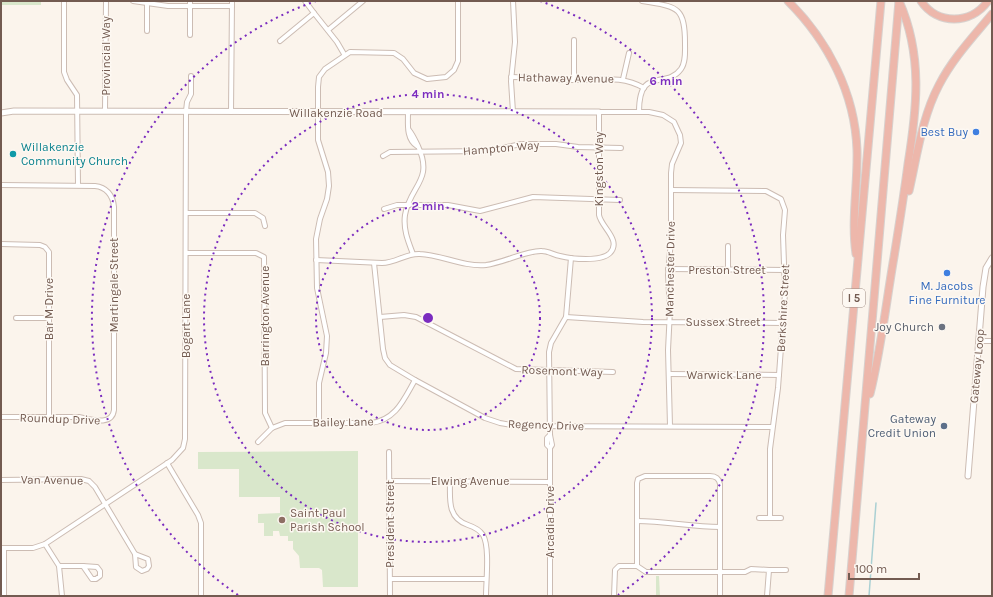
<svg xmlns="http://www.w3.org/2000/svg" width="993" height="597" viewBox="0 0 993 597" font-family="Karla,sans-serif">
  <style>
    .green { fill: #d9e7cb }
    .lines { fill: none; stroke-linecap: round; stroke-linejoin: round }
    .stream { stroke: #aad0d3; stroke-width: 1.5 }
    .minor-casing { stroke: #ccbcb3; stroke-width: 6 }
    .tertiary-casing { stroke: #ccbcb3; stroke-width: 7 }
    .motorway-casing { stroke: #d8d1ce; stroke-width: 9 }
    .minor { stroke: #fff; stroke-width: 4 }
    .tertiary { stroke: #fff; stroke-width: 5 }
    .motorway { stroke: #edb7ab; stroke-width: 7 }
    .ring { fill: none; stroke: #7b2cbf; stroke-width: 2; stroke-dasharray: 2 4 }
    .shop-dot { fill: #3f7fe0; stroke: #fdf8f2; stroke-width: 1.5 }
    .culture-dot { fill: #0f9aa8; stroke: #fdf8f2; stroke-width: 1.5 }
    .worship-dot { fill: #6b7280; stroke: #fdf8f2; stroke-width: 1.5 }
    .service-dot { fill: #5c6f8a; stroke: #fdf8f2; stroke-width: 1.5 }
    .education-dot { fill: #8d6e63; stroke: #fdf8f2; stroke-width: 1.5 }
    .labels { text-anchor: middle; stroke-width: 3; stroke-linejoin: round; paint-order: stroke }
    .shield { fill: #fdf8f2; stroke: #9c8a81; stroke-width: 1 }
    .shield-label { font-size: 11px; font-weight: bold; fill: #735b51 }
    .street-label { font-size: 12px; fill: #735b51; stroke: #fdf8f2 }
    .shop-label { font-size: 12px; fill: #366cbe; stroke: #fdf8f2; text-anchor: end }
    .culture-label { font-size: 12px; fill: #0d838f; stroke: #fdf8f2; text-anchor: start }
    .worship-label { font-size: 12px; fill: #5b616d; stroke: #fdf8f2; text-anchor: end }
    .service-label { font-size: 12px; fill: #4e5e75; stroke: #fdf8f2; text-anchor: end }
    .education-label { font-size: 12px; fill: #785e54; stroke: #fdf8f2; text-anchor: start }
    .centre { fill: #7b2cbf; stroke: #fdf8f2; stroke-width: 2 }
    .ring-label { font-size: 12px; text-anchor: middle; font-weight: bold; fill: #7b2cbf; stroke: #fdf8f2; stroke-width: 3; stroke-linejoin: round; paint-order: stroke }
  </style>
  <rect width="100%" height="100%" fill="#fbf4ec"/>
  <!-- green -->
  <g class="green">
    <rect x="1" y="1" width="40" height="4"/>
    <path d="M358,451v136h-35l-1,-17 -3,-2h-19l-1,-12 -6,-7v-8h-5v-5h-8l-1,-5h-6v5h-9v-13h-6v-9l22,-1v-16h-41v-28h-41v-17z"/>
    <path d="M656,576h3l1,20h-4z"/>
  </g>
  <g class="lines">
    <!-- stream -->
    <path class="stream" d="M869,596l7,-93"/>
    <!-- minor casing -->
    <g class="minor-casing">
      <g id="minor">
        <path d="M64,1v71l3,8 10,15 1,90"/>
        <path d="M133,1l35,5h64"/>
        <path d="M147,1v30"/>
        <path d="M305,1l9,12"/>
        <path d="M513,1l2,41 -4,39 2,31"/>
        <path d="M328,30l35,-29"/>
        <path d="M190,35v-34"/>
        <path d="M280,41l34,-28 23,29 7,12"/>
        <path d="M511,77c21,0 42,3 63,3 25,1 46,-6 70,8"/>
        <path d="M623,79l6,-26"/>
        <path d="M574,80v-40"/>
        <path d="M105,111l1,-110"/>
        <path d="M231,112l1,-111"/>
        <path d="M639,112c0,-47 27,-22 42,-43 5,-7 4,-18 4,-26 0,-38 -9,-36 -43,-42"/>
        <path d="M408,113c0,11 -2,26 9,33"/>
        <path d="M409,130c4,5 6,10 9,16 16,35 -8,39 -13,69 -2,14 3,26 8,39"/>
        <path d="M383,156l7,-4 98,-1 33,-7h35l22,3 43,1"/>
        <path d="M1,185l94,1c11,1 18,9 19,21v203c-2,17 -24,9 -35,7h-78"/>
        <path d="M671,190l95,1 15,8 4,11 -2,25 2,58 -7,95 -8,61v69h-11"/>
        <path d="M384,209l13,-4h51l32,6 53,-14 87,3"/>
        <path d="M186,213h69l8,5 2,8"/>
        <path d="M1,244l39,1 5,2 4,5v165"/>
        <path d="M187,253h69l8,4 1,156 7,15"/>
        <path d="M316,260l66,3c14,0 24,-10 38,-9 22,1 43,13 66,11 17,-2 41,-15 56,-14 6,0 12,4 18,5 11,3 41,6 50,-3 12,-13 -9,-26 -11,-38v-103h50l14,3 11,7 6,13 1,8 -9,21 -1,9v67l-3,35 2,35 -2,40 2,76"/>
        <path d="M374,263l9,86 2,9 5,7 25,15 70,38 15,5 17,3 255,1"/>
        <path d="M668,269l117,1"/>
        <path d="M728,270v-24"/>
        <path d="M380,317l24,-2 12,2 100,52 97,3"/>
        <path d="M566,317l77,5 140,1"/>
        <path d="M16,318h33"/>
        <path d="M980,341h12"/>
        <path d="M669,374l110,1"/>
        <path d="M319,423v-40l7,-30 1,-17 -10,-48 -1,-49 4,-20 7,-20 2,-13 -1,-14 -10,-32v-53l1,-10 6,-8 25,-17 44,1 9,6 11,14 13,6 19,-2 8,-7 4,-9v-60"/>
        <path d="M550,435l-3,3v7l3,3"/>
        <path d="M258,442l14,-14 13,-5h86c25,-3 33,-24 44,-43"/>
        <path d="M389,452l1,144"/>
        <path d="M167,463l31,52 3,8v73"/>
        <path d="M1,480l80,-1 8,2 6,6 40,67"/>
        <path d="M390,481l160,1"/>
        <path d="M450,481c0,18 -3,37 18,44 6,2 11,4 15,10 7,12 3,46 3,61"/>
        <path d="M770,518h11"/>
        <path d="M637,521c28,0 55,6 83,6"/>
        <path d="M45,544l14,22h24"/>
        <path d="M1,548h32l12,-4 127,-84 11,-12 2,-9 1,-328 1,-9 4,-8v-18"/>
        <path d="M4,548v48"/>
        <path d="M135,554l13,5 1,7 -2,3 -5,2 -6,-4z"/>
        <path d="M59,566l3,30"/>
        <path d="M83,566l14,1 3,4v5l-4,3h-4z"/>
        <path d="M769,570h17"/>
        <path d="M390,579h96"/>
        <path d="M550,596v-148l2,-3 -2,-10 -1,-83 2,-9 15,-26 5,-59"/>
        <path d="M614,596l1,-26 4,-4h18"/>
        <path d="M720,596v-112c-1,-6 -5,-8 -10,-8h-65l-7,3 -1,4v83l9,6h99l6,-3 18,1 -2,26"/>
      </g>
    </g>
    <!-- tertiary casing -->
    <g class="tertiary-casing">
      <g id="tertiary">
        <path d="M1,113l13,-2 585,1"/>
        <path d="M968,476l15,-189 3,-19 6,-10"/>
      </g>
    </g>
    <!-- motorway casing -->
    <g class="motorway-casing">
      <g id="motorway">
        <path d="M788,1c40,40 67,92 69,149 1,34 -6,70 -1,104"/>
        <path d="M921,1c16,24 50,24 67,0"/>
        <path d="M909,191c8,-35 13,-74 30,-106 14,-27 34,-48 53,-71"/>
        <path d="M870,394c11,-44 16,-91 24,-137 5,-31 10,-62 14,-93 9,-56 15,-109 -9,-163"/>
        <path d="M828,596l53,-595"/>
        <path d="M849,596l50,-595"/>
      </g>
    </g>
    <!-- minor -->
    <use href="#minor" class="minor"/>
    <!-- tertiary -->
    <use href="#tertiary" class="tertiary"/>
    <!-- motorway -->
    <use href="#motorway" class="motorway"/>
  </g>
  <!-- distance rings -->
  <g class="ring">
    <circle cx="428" cy="318" r="112"/>
    <circle cx="428" cy="318" r="224"/>
    <path d="M238 595A336 336 0 0 1 316 1M540 1A336 336 0 0 1 618 595"/>
  </g>
  <!-- markers -->
  <g class="shop-dot">
    <circle cx="976" cy="132" r="4"/>
    <circle cx="947" cy="273" r="4"/>
  </g>
  <circle class="culture-dot" cx="13" cy="154" r="4"/>
  <circle class="worship-dot" cx="942" cy="327" r="4"/>
  <circle class="service-dot" cx="944" cy="426" r="4"/>
  <circle class="education-dot" cx="282" cy="520" r="4"/>
  <g class="labels">
    <!-- shield labels -->
    <rect class="shield" x="843" y="289" width="22" height="18" rx="3"/>
    <g class="shield-label">
      <text x="854" y="302">I 5</text>
    </g>
    <!-- street labels -->
    <g class="street-label">
      <text transform="translate(106 56) rotate(-90)" y="4">Provincial Way</text>
      <text transform="translate(566 78) rotate(1)" y="4">Hathaway Avenue</text>
      <text x="336" y="117">Willakenzie Road</text>
      <text transform="translate(501 148) rotate(-5)" y="4">Hampton Way</text>
      <text transform="translate(599 169) rotate(-90)" y="4">Kingston Way</text>
      <text transform="translate(670 269) rotate(-89)" y="4">Manchester Drive</text>
      <text x="727" y="274">Preston Street</text>
      <text transform="translate(114 285) rotate(-90)" y="4">Martingale Street</text>
      <text transform="translate(783 308) rotate(-87)" y="4">Berkshire Street</text>
      <text transform="translate(49 309) rotate(-90)" y="4">Bar M Drive</text>
      <text transform="translate(265 316) rotate(-90)" y="4">Barrington Avenue</text>
      <text x="723" y="326">Sussex Street</text>
      <text transform="translate(186 326) rotate(-90)" y="4">Bogart Lane</text>
      <text transform="translate(977 366) rotate(-85)" y="4">Gateway Loop</text>
      <text transform="translate(562 371) rotate(2)" y="4">Rosemont Way</text>
      <text x="724" y="379">Warwick Lane</text>
      <text transform="translate(60 419) rotate(2)" y="4">Roundup Drive</text>
      <text transform="translate(343 422) rotate(-1)" y="4">Bailey Lane</text>
      <text transform="translate(546 425) rotate(2)" y="4">Regency Drive</text>
      <text transform="translate(52 480) rotate(1)" y="4">Van Avenue</text>
      <text x="470" y="485">Elwing Avenue</text>
      <text transform="translate(550 522) rotate(-90)" y="4">Arcadia Drive</text>
      <text transform="translate(390 524) rotate(-90)" y="4">President Street</text>
    </g>
    <!-- shop labels -->
    <g class="shop-label">
      <text x="968" y="136">Best Buy</text>
      <text x="947" y="290" text-anchor="middle">M. Jacobs<tspan x="947" dy="14">Fine Furniture</tspan></text>
    </g>
    <!-- culture labels -->
    <g class="culture-label">
      <text x="21" y="151">Willakenzie<tspan x="21" dy="14">Community Church</tspan></text>
    </g>
    <!-- worship labels -->
    <g class="worship-label">
      <text x="934" y="331">Joy Church</text>
    </g>
    <!-- service labels -->
    <g class="service-label">
      <text x="936" y="423">Gateway<tspan x="936" dy="14">Credit Union</tspan></text>
    </g>
    <!-- education labels -->
    <g class="education-label">
      <text x="290" y="517">Saint Paul<tspan x="290" dy="14">Parish School</tspan></text>
    </g>
  </g>
  <circle cx="428" cy="318" r="6" class="centre"/>
  <g class="ring-label">
    <text x="666" y="85">6 min</text>
    <text x="428" y="98">4 min</text>
    <text x="428" y="210">2 min</text>
  </g>
  <!-- border -->
  <rect width="993" height="597" fill="none" stroke="#735b51" stroke-width="4"/>
  <!-- scale -->
  <path d="M849 573v6h70v-6" fill="none" stroke="#735b51" stroke-width="2"/>
  <text x="855" y="573" font-size="12" fill="#735b51" stroke="#fdf8f2" stroke-width="3" paint-order="stroke">100 m</text>
</svg>
